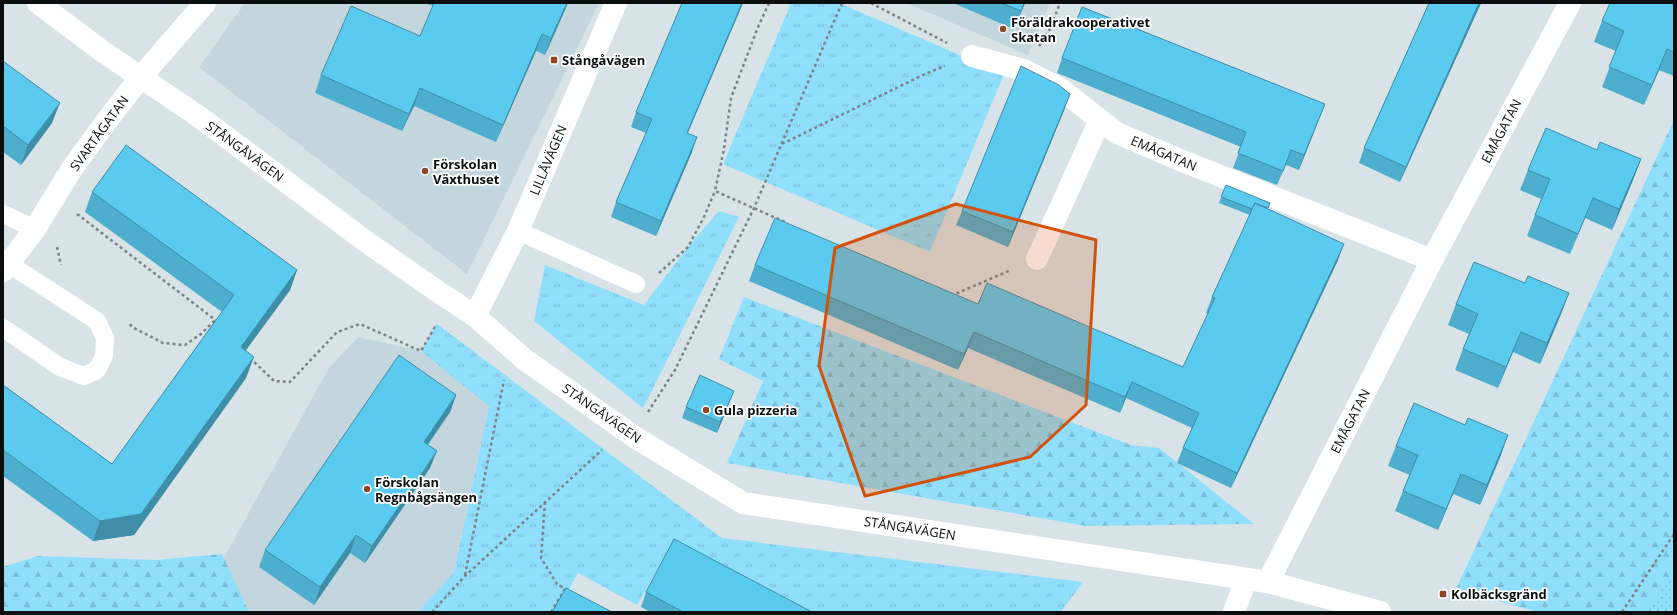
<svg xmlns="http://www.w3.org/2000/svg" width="1677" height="615" viewBox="0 0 1677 615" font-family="'Open Sans',sans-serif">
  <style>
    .built { fill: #c3d6dd }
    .grass { fill: url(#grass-tufts) }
    .forest { fill: url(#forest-firs) }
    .garden { fill: url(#garden-dots) }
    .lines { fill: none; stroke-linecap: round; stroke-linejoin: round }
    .path { stroke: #7c8486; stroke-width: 2.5; stroke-dasharray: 3 3; stroke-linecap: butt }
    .service { stroke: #fff; stroke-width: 18 }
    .minor { stroke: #fff; stroke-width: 22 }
    .wall { fill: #4daece }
    .shaded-wall { fill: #3f8da7 }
    .building { fill: #5acaef; stroke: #3f8da7 }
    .marked { fill: #d2520c; fill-opacity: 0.2; stroke: #d2520c; stroke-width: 3; stroke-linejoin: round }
    .poi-dot { fill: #8e4626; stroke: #fff; stroke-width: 1.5 }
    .labels { text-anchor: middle; stroke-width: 3.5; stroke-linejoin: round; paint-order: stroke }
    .poi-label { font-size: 13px; font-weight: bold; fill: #0a0e0f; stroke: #fff; text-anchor: start }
    .street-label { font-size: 13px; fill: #0a0e0f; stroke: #fff }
  </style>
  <defs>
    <pattern id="grass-tufts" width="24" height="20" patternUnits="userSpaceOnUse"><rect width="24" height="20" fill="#8fdffc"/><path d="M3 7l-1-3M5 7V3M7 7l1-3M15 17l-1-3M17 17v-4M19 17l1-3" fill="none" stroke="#7abed7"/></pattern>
    <pattern id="forest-firs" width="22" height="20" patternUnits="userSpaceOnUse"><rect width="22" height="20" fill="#8fdffc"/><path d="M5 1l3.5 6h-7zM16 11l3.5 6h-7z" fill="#7abed7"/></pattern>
    <pattern id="garden-dots" width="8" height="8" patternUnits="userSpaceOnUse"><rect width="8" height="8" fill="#8fdffc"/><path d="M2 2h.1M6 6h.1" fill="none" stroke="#7abed7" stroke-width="1.8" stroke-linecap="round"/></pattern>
  </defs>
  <rect width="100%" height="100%" fill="#d8e3e7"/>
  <!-- built -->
  <g class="built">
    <path d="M245,3h354l-132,271 -268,-207z"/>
    <path d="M906,3h144l-22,52z"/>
    <path d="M358,337l63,14 68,54 -35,167 -36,40h-192l-16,-29 119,-215z"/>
  </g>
  <!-- grass -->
  <g class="grass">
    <path d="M791,3h48l165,71 -74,178 -207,-88z"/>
    <path d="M719,211l20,6 -96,191 -109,-87 11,-56 99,40 44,-58z"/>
    <path d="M437,324l285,214 361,44 -22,30h-266l-126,-62 -32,55 -59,-32 -22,39h-138l36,-40 35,-166 -68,-55z"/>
  </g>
  <!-- forest -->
  <g class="forest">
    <path d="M1674,120v492h-137l-81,-23z"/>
    <path d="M744,297l387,148 28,3 95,76 -168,2 -359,-63 36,-82 -44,-22z"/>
    <path d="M222,554l27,58h-246v-45l35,-11 119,4z"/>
  </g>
  <!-- garden -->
  <path class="garden" d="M1674,573v39h-21l-6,-2z"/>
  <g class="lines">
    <!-- path -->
    <g class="path">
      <path d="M769,3l-11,24 -27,71 -7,51 -9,42 70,31"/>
      <path d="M871,3l76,40"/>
      <path d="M1039,46l11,-17 10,-26"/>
      <path d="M782,144l143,-70 20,-8"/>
      <path d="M77,214l141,108"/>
      <path d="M57,247l4,18"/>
      <path d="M659,273l29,-26 16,-30 11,-26"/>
      <path d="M951,294l2,1 58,-25"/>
      <path d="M130,324l2,3 31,16 22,2 16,-11 15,-15"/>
      <path d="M250,358l24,23 16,1 47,-50 23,-8 61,27 15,-26"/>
      <path d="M648,412l27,-42 79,-162 88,-205"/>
      <path d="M545,502l-4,56 16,26 11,6"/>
      <path d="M465,575l39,-195"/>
      <path d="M432,612l33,-36 137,-126"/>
      <path d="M551,612l14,-23"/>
      <path d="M1622,612l52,-78"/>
    </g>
    <!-- service -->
    <g class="service">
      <path d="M3,214l32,15"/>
      <path d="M518,231l118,53"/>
      <path d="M3,328l57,39 24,9 13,-6 7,-14 1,-18 -8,-17 -88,-57"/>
    </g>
    <!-- minor -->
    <g class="minor">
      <path d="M38,3l64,48 96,65 170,127 72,50 35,23 49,43 109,77 110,67 525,79 112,30"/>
      <path d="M972,56l52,14 37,19 39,31 -63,139"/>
      <path d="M1100,120l17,13 63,27 252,100"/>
      <path d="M3,271l32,-42 36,-59 37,-51 32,-41 65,-75"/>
      <path d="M475,316l43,-85 98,-228"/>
      <path d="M1268,582l164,-322 138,-257"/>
      <path d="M1234,612l12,-33"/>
    </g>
  </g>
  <!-- wall -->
  <g class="wall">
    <path d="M424,3h144l-23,52 -9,-4 -40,91 -82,-36 -12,25 -87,-38 6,-18 99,-39 13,-30z"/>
    <path d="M682,3h61l-55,130 4,19 -36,84 -45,-19 5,-15 30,-69 -15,-6 5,-15z"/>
    <path d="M953,3h72l-11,26z"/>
    <path d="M1429,3h52l-81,179 -41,-19 5,-15z"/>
    <path d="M1674,3v73l-15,-6 -15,35 -42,-18 14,-36 -22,-9 8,-21z"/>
    <path d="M1062,58l263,46 -26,66 -13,-5 -9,20 -44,-17 8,-21 -184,-74z"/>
    <path d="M3,61l49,62 -31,42 -18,-13z"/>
    <path d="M1065,108l-57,139 -52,-22 6,-14z"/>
    <path d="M1597,150l44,9 -8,21 -21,50 -27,-12 -15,36 -43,-18 8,-21 6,-16 -21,-9 8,-20z"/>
    <path d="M1226,185l42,24 70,51 -107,228 -54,-25 6,-15 9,-20 -66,-30 -6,15 -152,-65 -10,22 -209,-89 6,-16 223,39 205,63 25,-53 -2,-1 6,-16 38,-82 -31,-12z"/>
    <path d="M92,192l205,78 -7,20 -45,61 1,27 -112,157 -41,6 -90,-65v-91l109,79 110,-152 -137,-100z"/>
    <path d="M1525,283l44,10 -8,21 -21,50 -27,-12 -15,36 -43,-18 8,-21 6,-15 -21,-9 8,-21z"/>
    <path d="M456,395l-6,17 -22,33 2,23 -65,95 -15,-10 -36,52 -55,-38 6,-17z"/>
    <path d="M730,401l-13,32 -35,-15 4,-11z"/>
    <path d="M1396,446l105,9 -21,50 -27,-11 -15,36 -43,-19 8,-20 7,-16 -22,-9z"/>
    <path d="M646,592l166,20h-162l-9,-5z"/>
  </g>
  <!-- shaded-wall -->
  <g class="shaded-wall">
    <path d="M567,3h1l-23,52 6,-17z"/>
    <path d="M742,3h1l-62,145 6,-15z"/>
    <path d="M1024,3h1l-11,26 7,-18z"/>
    <path d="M1479,3h2l-81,179 6,-15z"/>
    <path d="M542,34l-6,17 -40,91 7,-17z"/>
    <path d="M1667,49l-8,21 -15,35 8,-20z"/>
    <path d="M420,88l-6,18 -12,25 7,-17z"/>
    <path d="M1070,94l-5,14 -57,139 5,-15z"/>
    <path d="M60,103l-8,20 -31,42 7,-20z"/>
    <path d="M1325,104l-6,15 -20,51 5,-15z"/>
    <path d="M697,137l-5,15 -36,84 5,-15z"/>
    <path d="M1641,159l-8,21 -21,50 7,-21z"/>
    <path d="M1593,198l-8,20 -15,36 8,-20z"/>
    <path d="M1344,244l-6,16 -107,228 6,-15z"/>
    <path d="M297,270l-7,20 -57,78 8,-21z"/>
    <path d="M1569,293l-8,21 -21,50 7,-21z"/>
    <path d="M974,332l-6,16 -10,22 6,-16z"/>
    <path d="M1521,332l-8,20 -15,36 8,-21z"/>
    <path d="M254,357l-8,21 -112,157 -41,6 7,-20z"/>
    <path d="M1132,382l-6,16 -6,15 5,-16z"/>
    <path d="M734,391l-4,10 -13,32 3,-11z"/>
    <path d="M456,395l-6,17 -33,47 7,-17z"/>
    <path d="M1508,435l-7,20 -21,50 7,-20z"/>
    <path d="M437,451l-7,17 -65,95 7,-17z"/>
    <path d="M1461,474l-8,20 -15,36 8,-21z"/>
    <path d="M356,535l-6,18 -36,52 6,-18z"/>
  </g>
  <!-- building -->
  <g class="building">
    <path d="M434,3h133l-16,35 -9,-4 -39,91 -83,-37 -11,26 -88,-39 30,-69 69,30z"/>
    <path d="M682,3h60l-55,130 10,4 -36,84 -45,-19 36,-83 -16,-7z"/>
    <path d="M1001,3h23l-3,8z"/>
    <path d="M1429,3h50l-73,164 -42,-19z"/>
    <path d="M1610,3h64v49l-7,-3 -15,36 -43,-18 15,-36 -22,-10z"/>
    <path d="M1082,7l243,97 -21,51 -13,-5 -8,21 -45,-18 8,-21 -184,-74z"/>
    <path d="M3,61l57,42 -32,42 -25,-19z"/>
    <path d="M1021,66l38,19 11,9 -57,138 -51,-21z"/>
    <path d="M1546,128l51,22 3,-8 41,17 -22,50 -26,-11 -15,36 -43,-19 15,-36 -22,-9z"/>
    <path d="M126,145l171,125 -56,77 13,10 -113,157 -41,7 -97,-71v-65l109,79 122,-169 -142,-103z"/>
    <path d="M1226,185l44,18 -2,5 -13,-5 -3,6 -31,-12z"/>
    <path d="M1255,203l89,41 -107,229 -54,-25 16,-35 -67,-31 -7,15 -151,-65 -10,22 -209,-89 20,-47 203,86 9,-21 196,84 32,-69 -3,-1z"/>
    <path d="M1474,262l51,21 3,-7 41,17 -22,50 -26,-11 -15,35 -43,-18 15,-35 -22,-10z"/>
    <path d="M399,355l57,40 -32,47 13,9 -65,95 -16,-11 -36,52 -55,-37z"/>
    <path d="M700,375l34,16 -14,31 -34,-15z"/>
    <path d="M1414,403l51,22 3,-7 40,17 -21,50 -26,-11 -15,35 -43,-18 15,-36 -22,-9z"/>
    <path d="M674,539l138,73h-129l-37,-20z"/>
    <path d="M566,588l46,24h-60z"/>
  </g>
  <!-- marked area -->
  <path class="marked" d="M956,204l140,36 -10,165 -56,52 -165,39 -46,-130 16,-118z"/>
  <!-- markers -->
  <g class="poi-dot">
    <circle cx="1003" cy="29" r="4"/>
    <rect x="550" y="56" width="8" height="8" rx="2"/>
    <circle cx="425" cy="171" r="4"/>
    <circle cx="706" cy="410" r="4"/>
    <circle cx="367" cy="489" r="4"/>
    <rect x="1439" y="590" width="8" height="8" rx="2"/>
  </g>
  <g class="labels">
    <!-- poi labels -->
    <g class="poi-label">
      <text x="1011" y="27">Föräldrakooperativet<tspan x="1011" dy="15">Skatan</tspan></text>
      <text x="562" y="65">Stångåvägen</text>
      <text x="433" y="169">Förskolan<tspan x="433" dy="15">Växthuset</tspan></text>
      <text x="714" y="415">Gula pizzeria</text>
      <text x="375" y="487">Förskolan<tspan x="375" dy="15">Regnbågsängen</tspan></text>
      <text x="1451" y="599">Kolbäcksgränd</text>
    </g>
    <!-- street labels -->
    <g class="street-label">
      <text transform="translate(1501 131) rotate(-62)" y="5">EMÅGATAN</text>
      <text transform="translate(99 133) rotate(-54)" y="5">SVARTÅGATAN</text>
      <text transform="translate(245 151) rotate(36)" y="5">STÅNGÅVÄGEN</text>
      <text transform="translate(1164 153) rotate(23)" y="5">EMÅGATAN</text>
      <text transform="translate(548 160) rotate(-67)" y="5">LILLÅVÄGEN</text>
      <text transform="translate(602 413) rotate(35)" y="5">STÅNGÅVÄGEN</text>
      <text transform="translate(1350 421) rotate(-63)" y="5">EMÅGATAN</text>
      <text transform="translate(910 528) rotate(9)" y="5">STÅNGÅVÄGEN</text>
    </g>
  </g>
  <!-- border -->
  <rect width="1677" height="615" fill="none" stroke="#0a0e0f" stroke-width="8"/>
</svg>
